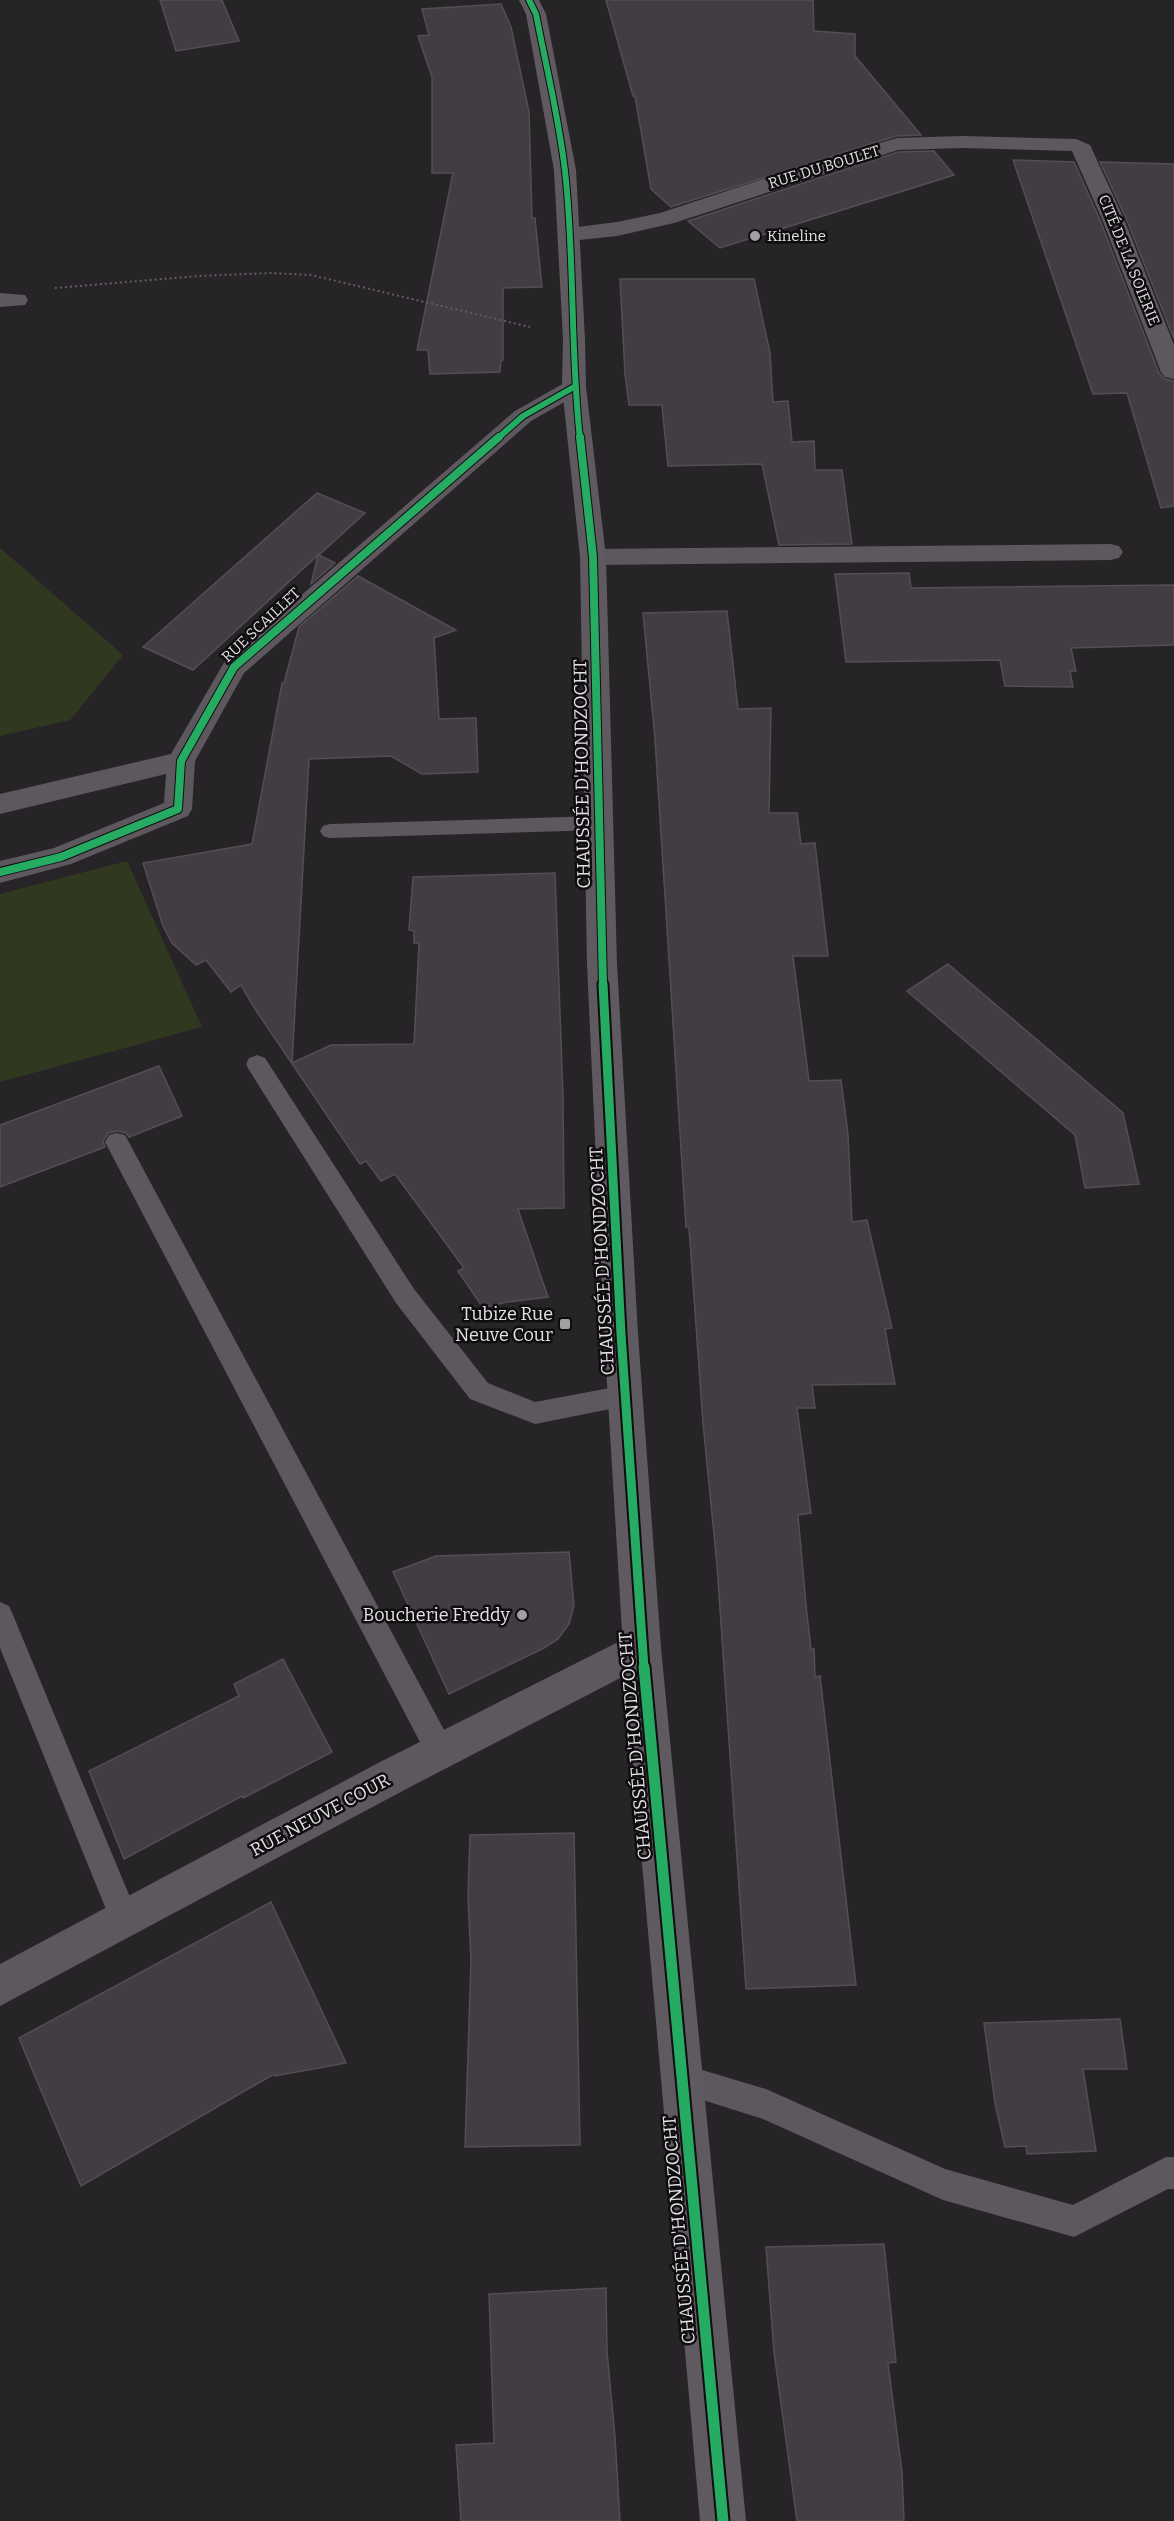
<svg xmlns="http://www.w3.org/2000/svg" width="1174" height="2521" viewBox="0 0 1174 2521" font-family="Bitter,serif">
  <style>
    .green { fill: #303920 }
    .building { fill: #433c44; stroke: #524f52; stroke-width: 1.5 }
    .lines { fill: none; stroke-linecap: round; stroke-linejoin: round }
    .path { stroke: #615d62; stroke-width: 2; stroke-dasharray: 2 3; stroke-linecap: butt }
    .service { fill: #5d585d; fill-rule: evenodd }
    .minor { fill: #5d585d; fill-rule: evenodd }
    .secondary { fill: #5f5a60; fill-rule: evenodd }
    .cycleway-far3-casing { stroke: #0f0d0f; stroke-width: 8 }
    .cycleway-far2-casing { stroke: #0f0d0f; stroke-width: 10 }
    .cycleway-far1-casing { stroke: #0f0d0f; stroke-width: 13 }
    .cycleway-casing { stroke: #0f0d0f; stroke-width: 15 }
    .cycleway-far3 { stroke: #26ab63; stroke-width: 6 }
    .cycleway-far2 { stroke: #26ab63; stroke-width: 8 }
    .cycleway-far1 { stroke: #26ab63; stroke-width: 9 }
    .cycleway { stroke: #26ab63; stroke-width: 11 }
    .poi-dot { fill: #a29fa2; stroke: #0f0d0f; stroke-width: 2 }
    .labels { text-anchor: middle; stroke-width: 5; stroke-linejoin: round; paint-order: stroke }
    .far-street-label { font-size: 15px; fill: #e4e1e5; stroke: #0f0d0f }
    .far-poi-label { font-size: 15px; fill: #e4e1e5; stroke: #0f0d0f; text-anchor: start }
    .street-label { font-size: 18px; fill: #e4e1e5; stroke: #0f0d0f }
    .poi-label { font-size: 18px; fill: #e4e1e5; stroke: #0f0d0f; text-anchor: end }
  </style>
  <rect width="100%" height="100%" fill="#272427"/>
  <!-- green -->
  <g class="green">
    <path d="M0,548l123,107 -53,65 -70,16z"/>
    <path d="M127,861l75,166 -202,55v-188z"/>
  </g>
  <!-- building -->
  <g class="building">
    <path d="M160,0h62l17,41 -63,10z"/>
    <path d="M606,0h207l1,31 41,3v22l66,79 -25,1 -225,71 -20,-18 -16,-93h-2z"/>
    <path d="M501,4l10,23 18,85 3,106h3l7,69 -39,1v72h-2l-1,12 -70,2 -2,-24h-11l36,-177h-21v-96l-14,-41 11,-1 -7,-26z"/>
    <path d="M934,151l20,24 -234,73 -32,-27 210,-69z"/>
    <path d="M1013,160l61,2 26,58 59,153 6,6 9,2v125l-13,2 -34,-115 -34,1z"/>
    <path d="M1100,162l74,2v175l-48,-121z"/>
    <path d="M620,279h134l16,74 3,49 15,-1 4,41 22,-1 1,29h27l10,74 -73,1 -17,-81 -94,2 -6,-61h-33l-4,-31z"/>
    <path d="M317,493l48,20 -46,42 16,8 -24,21 7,-29 -125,115 -50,-23z"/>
    <path d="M909,573l2,15 263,-3v60l-103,3 5,23h-6l3,16 -68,-1 -5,-26 -154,2 -11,-88z"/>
    <path d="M358,576l98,54 -22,8 5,81 37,-1 2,54 -56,2 -31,-18 -82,3 -17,304 39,-18 83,-1 5,-101h-5v-12l-5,-1 4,-53 142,-4 8,223 1,112 -46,1 30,88 -41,5 -24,6 -25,-37 6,-3 -69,-94 -14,7 -15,-20 -6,3 -105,-155 -14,-24 -10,7 -25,-32 -10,5 -24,-22 -9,-17 -20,-63 109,-19 30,-161h2l15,-56z"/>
    <path d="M727,611l11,98 33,-1 -2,105h28l4,31 14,-1 13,113h-35l16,125 32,-1 7,54 4,88 15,-2 25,108 -7,1 10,55 -83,1 3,23h-18l14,105 -13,2 8,90 5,44h3l1,28 5,-1 36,309 -110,4 -29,-424 -14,-142 -14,-196h-3l-31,-488 -12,-126z"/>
    <path d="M948,964l175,149 16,71 -54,4 -10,-53 -168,-144z"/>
    <path d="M159,1066l23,50 -53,21 -3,-4 -8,-2 -10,2 -5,8 2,6 -105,40v-62z"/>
    <path d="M569,1552l5,54 -5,18 -11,15 -14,9 -95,46 -56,-122 43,-16z"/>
    <path d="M283,1659l49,93 -89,46 -1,-2 -118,63 -35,-88 150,-75 -5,-12z"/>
    <path d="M574,1833l6,312 -115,2 6,-186 -3,-64 2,-62z"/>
    <path d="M271,1902l75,161 -71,13 -1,-2 -193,112 -62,-148z"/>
    <path d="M1120,2019l7,50h-44l13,82 -69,3 -1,-8 -21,1 -10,-44 -11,-80z"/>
    <path d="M884,2244l12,118 -8,1 14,109 2,49h-107l-23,-169 -8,-105z"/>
    <path d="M606,2288l1,63 8,86 5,84h-159l-5,-76 38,-2 -5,-149z"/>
  </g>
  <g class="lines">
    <!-- path -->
    <path class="path" d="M55,288l144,-12 71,-3 41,2 219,52"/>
    <!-- service -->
    <g class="service">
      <path d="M600,816l7,2 3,5 -3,5 -7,2 -270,8 -7,-2 -3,-5 3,-5 7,-2z"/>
      <path d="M257,1055l8,3 149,231 74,94 47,19 91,-17 9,3 4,8 -4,8 -100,20 -65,-25 -74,-96 -147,-233 -3,-6 3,-6z"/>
      <path d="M117,1133l8,2 325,606 4,10 -4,10 -10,4 -10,-4 -325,-619 4,-7z"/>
      <path d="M0,1602l9,4 4,9 126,304 -5,10 -10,5 -10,-5 -114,-281z"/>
      <path d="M682,2064l84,25 179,80 128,36 93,-48h8v32h-6l-94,48 -131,-37 -180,-81 -92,-29 -4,-11 4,-11z"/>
    </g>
    <!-- minor -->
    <g class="minor">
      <path d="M962,136l114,3 14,6 34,74 50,126v34l-9,-2 -4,-5 -59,-153 -30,-68 -110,-3 -64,2 -224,73 -57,13 -47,5 -8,-2 -3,-5 3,-5 55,-7 43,-9 152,-50 85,-25z"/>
      <path d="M0,293l25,2 3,5 -3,5 -25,2z"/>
      <path d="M574,380l8,2 4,5 -4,5 -51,29 -287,252 -49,88 -3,48 -4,7 -117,48 -71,19v-22l54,-13 110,-45 2,-29 -166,40v-20l171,-40 54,-93 290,-250 51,-29z"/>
      <path d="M1110,544l9,2 4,6 -4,6 -9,2 -517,5 -9,-2 -4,-6 4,-6 9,-2z"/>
      <path d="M642,1630l13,6 6,12 -6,12 -245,127 -410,219v-42l382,-203z"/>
    </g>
    <!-- secondary -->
    <path class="secondary" d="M519,0h20l7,14 30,156 9,169 1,48 20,170 11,407 21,370 23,314 85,873h-46l-77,-873 -19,-314 -17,-370 -7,-407 -18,-170 1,-48 -9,-169 -28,-156z"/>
    <!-- cycleway-far3 casing -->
    <g class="cycleway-far3-casing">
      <g id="cycleway-far3">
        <path d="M529,0l7,14c10,52 23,104 29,157 10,89 5,179 15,268"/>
        <path d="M497,439l26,-23 51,-29"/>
      </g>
    </g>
    <!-- cycleway-far2 casing -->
    <g class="cycleway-far2-casing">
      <g id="cycleway-far2">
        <path d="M580,437l13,120 10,428"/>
        <path d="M0,872l61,-15 117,-48 3,-48 53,-94 265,-230"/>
      </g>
    </g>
    <!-- cycleway-far1 casing -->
    <g class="cycleway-far1-casing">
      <path id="cycleway-far1" d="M603,984l18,350 23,334"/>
    </g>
    <!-- cycleway casing -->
    <g class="cycleway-casing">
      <path id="cycleway" d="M644,1667l79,854"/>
    </g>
    <!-- cycleway-far3 -->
    <use href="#cycleway-far3" class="cycleway-far3"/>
    <!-- cycleway-far2 -->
    <use href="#cycleway-far2" class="cycleway-far2"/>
    <!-- cycleway-far1 -->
    <use href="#cycleway-far1" class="cycleway-far1"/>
    <!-- cycleway -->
    <use href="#cycleway" class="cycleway"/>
  </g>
  <!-- markers -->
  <g class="poi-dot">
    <circle cx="755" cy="236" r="6"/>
    <rect x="559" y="1318" width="12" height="12" rx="3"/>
    <circle cx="522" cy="1615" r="6"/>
  </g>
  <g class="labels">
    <!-- far-street labels -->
    <g class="far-street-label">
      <text transform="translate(824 167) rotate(-17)" y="5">RUE DU BOULET</text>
      <text transform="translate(1129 260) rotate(68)" y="5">CITÉ DE LA SOIERIE</text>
      <text transform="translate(261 625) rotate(-43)" y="5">RUE SCAILLET</text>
    </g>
    <!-- far-poi labels -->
    <g class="far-poi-label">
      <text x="767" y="241">Kineline</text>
    </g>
    <!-- street labels -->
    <g class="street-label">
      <text transform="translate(582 774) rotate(-91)" y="6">CHAUSSÉE D'HONDZOCHT</text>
      <text transform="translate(602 1261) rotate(-93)" y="6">CHAUSSÉE D'HONDZOCHT</text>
      <text transform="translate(635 1746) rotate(-95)" y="6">CHAUSSÉE D'HONDZOCHT</text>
      <text transform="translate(320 1815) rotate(-28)" y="6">RUE NEUVE COUR</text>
      <text transform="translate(679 2230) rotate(-95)" y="6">CHAUSSÉE D'HONDZOCHT</text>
    </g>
    <!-- poi labels -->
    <g class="poi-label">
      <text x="553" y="1320">Tubize Rue<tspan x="553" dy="21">Neuve Cour</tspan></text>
      <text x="510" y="1621">Boucherie Freddy</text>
    </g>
  </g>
</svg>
